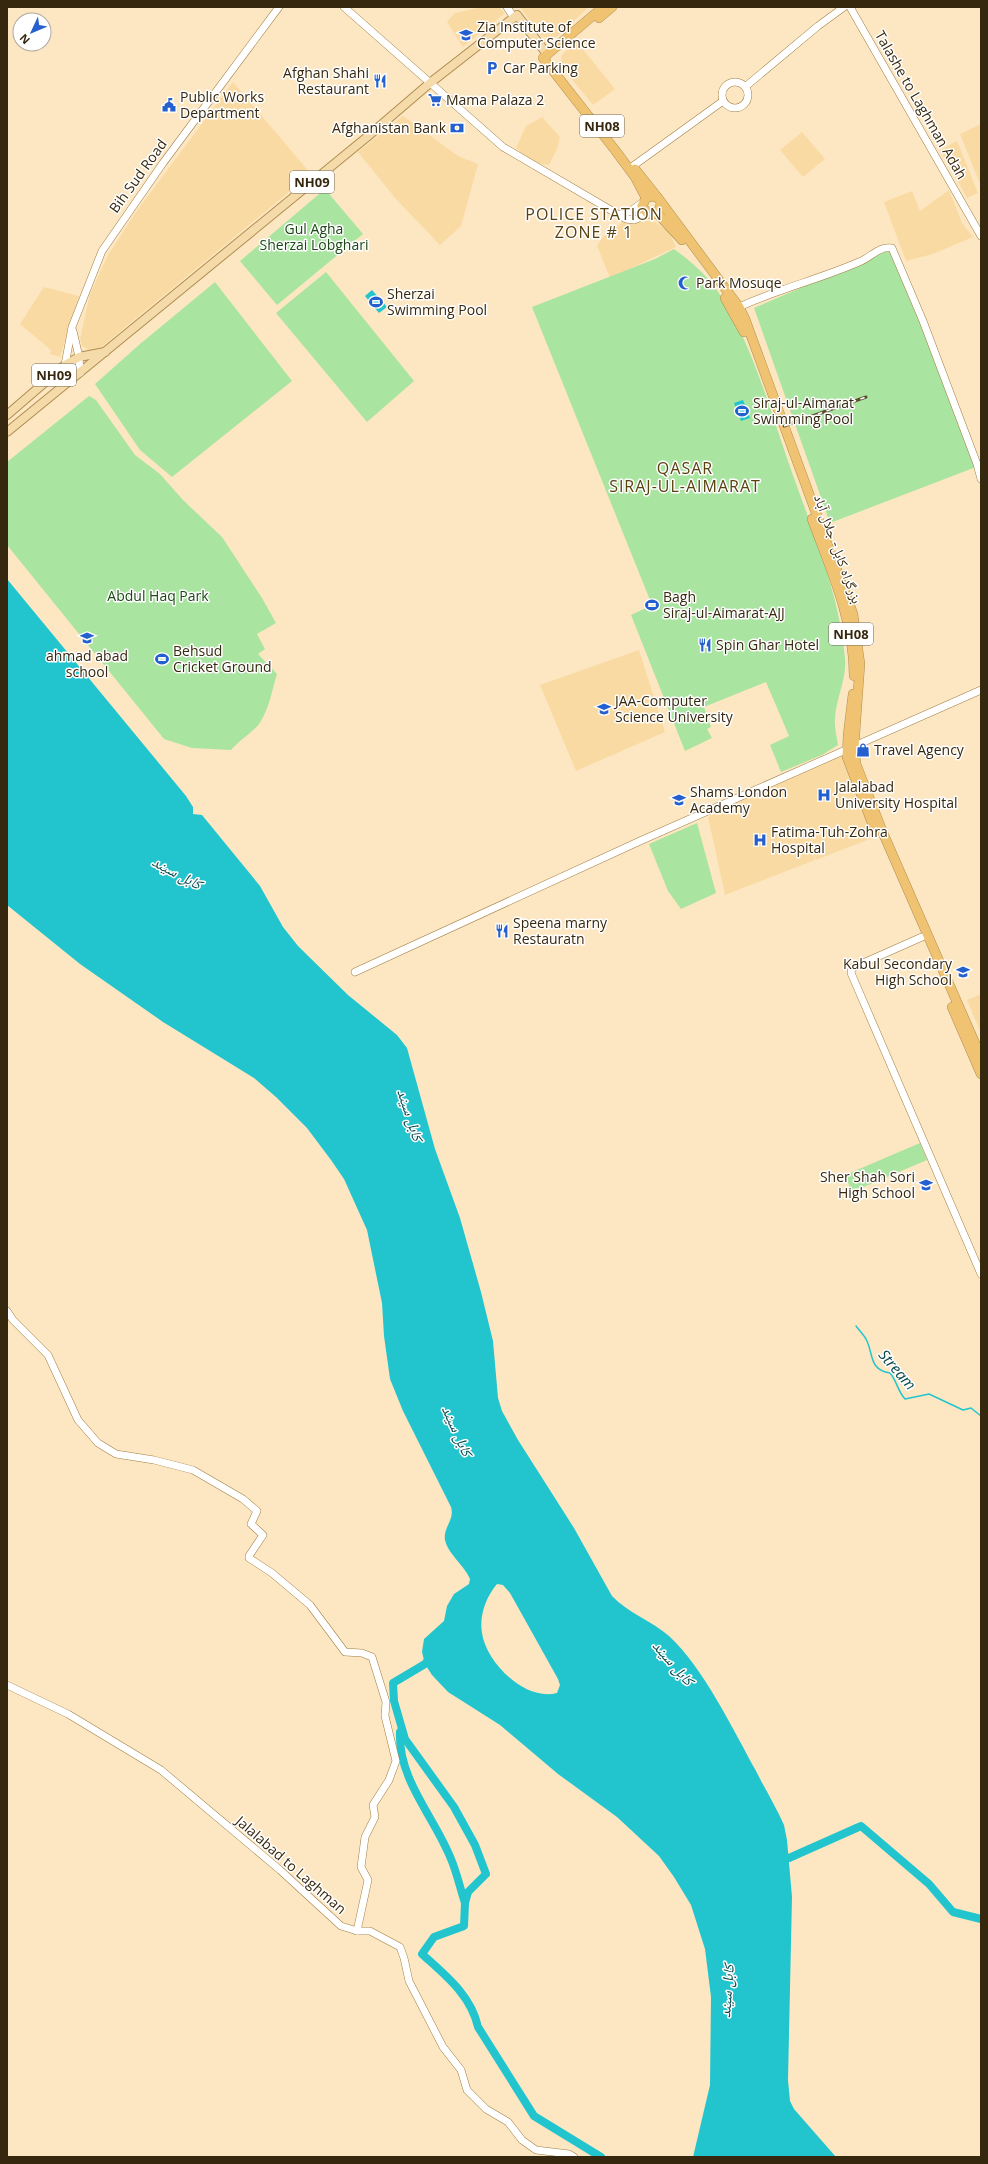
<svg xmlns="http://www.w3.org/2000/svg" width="988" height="2164" viewBox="0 0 988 2164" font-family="'Open Sans','Noto Naskh Arabic',sans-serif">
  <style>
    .built { fill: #fadaa3 }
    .green { fill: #aae4a1 }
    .water { fill: #22c5ce; fill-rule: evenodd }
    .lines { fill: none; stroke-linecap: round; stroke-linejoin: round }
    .stream { stroke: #22c5ce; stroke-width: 1.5 }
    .river { stroke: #22c5ce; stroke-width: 8 }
    .secondary-casing { stroke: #a07e41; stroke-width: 8 }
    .primary-casing { stroke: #af8d4f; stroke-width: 10 }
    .highway-casing { stroke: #af8d4f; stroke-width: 10 }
    .secondary { stroke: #fff; stroke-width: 7 }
    .primary { stroke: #f6dbaa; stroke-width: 8 }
    .highway { stroke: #f0c372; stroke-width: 9 }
    .rail-casing { stroke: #5a4b2f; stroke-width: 3 }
    .rail { stroke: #fff; stroke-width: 1.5; stroke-dasharray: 4.5; stroke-linecap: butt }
    .labels { text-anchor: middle; stroke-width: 3; stroke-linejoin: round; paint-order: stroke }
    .shield { fill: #fff; stroke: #726856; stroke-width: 1 }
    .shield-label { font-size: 13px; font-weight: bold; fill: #36280e }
    .poi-label { font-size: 14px; fill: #36280e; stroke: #fff; text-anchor: start }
    .street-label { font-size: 14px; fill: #36280e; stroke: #fff }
    .park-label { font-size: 14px; fill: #1c4716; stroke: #fff }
    .water-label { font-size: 15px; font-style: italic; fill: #064a4e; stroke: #fff }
    .quarter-label { font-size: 16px; letter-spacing: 1px; fill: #58400f; stroke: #fff }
  </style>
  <rect width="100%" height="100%" fill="#fde7c2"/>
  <!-- built -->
  <g class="built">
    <path d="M482,7h17l6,6 -42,34 -16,-25 8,-9z"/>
    <path d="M520,7h69l-33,30h-12l-6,-4z"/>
    <path d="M576,41l39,48 -22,16 -32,-39 1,-11z"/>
    <path d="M233,82l78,92 -217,179 -12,-7 -2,-7 10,-45 18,-39 28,-43z"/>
    <path d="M403,116l55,40 20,8 -17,62 -21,19 -44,-46 -38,-47z"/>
    <path d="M542,117l18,20 -3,12 -8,16 -16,-2 -17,-15 10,-22z"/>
    <path d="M981,124v62l-21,-52z"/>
    <path d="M802,132l23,27 -22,18 -23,-27z"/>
    <path d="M957,141l21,52 -11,5 -27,-48z"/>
    <path d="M949,190l13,33 11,14 -40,17 -27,7 -22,-59 28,-11 8,20z"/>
    <path d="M646,221l9,1 14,10 7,15 -66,31 -13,-32 5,-8 21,-16z"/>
    <path d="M44,287l35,9 -19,61 -10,-3 1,-4 -31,-26z"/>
    <path d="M639,650l26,82 -89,39 -36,-86z"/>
    <path d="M844,753l7,23 24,61 -59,23 -4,-11 3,11 -90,35 -17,-78 43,-23z"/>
    <path d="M981,994v39l-14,-33z"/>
  </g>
  <!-- green -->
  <g class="green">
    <path d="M325,189l38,45 -86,71 -37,-44z"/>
    <path d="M674,249c19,14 34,27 47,47 32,51 48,111 68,168 22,63 50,127 56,194 2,21 -9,40 -10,60 -1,8 2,19 3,27l-16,10 -41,17 -11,-27 19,-9 -23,-54 -62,25 7,20 -4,2 5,9 -27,13 -54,-136 21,-10 -120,-298 123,-48z"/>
    <path d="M891,249l85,218 -146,56 -76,-215z"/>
    <path d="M326,272l88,109 -47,41 -91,-109z"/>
    <path d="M215,282l77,99 -120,96 -32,-27 -45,-66 45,-40z"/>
    <path d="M89,396l7,4 39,55 25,19 23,26 39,37 40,61 14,25 -19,11 8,15 -7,5 19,20c-5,16 -8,36 -18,50 -6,8 -20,16 -28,26l-39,-2 -28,-9 -157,-194v-83z"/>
    <path d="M697,823l19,70 -35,16 -13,-18 -19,-47z"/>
    <path d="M920,1143l7,17 -75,32 -7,-17z"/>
  </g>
  <!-- water -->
  <g class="water">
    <path d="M372,290l15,17 -8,6 -14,-17z"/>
    <path d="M743,400l7,18 -9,3 -7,-18z"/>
    <path d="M7,579l179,217 7,11v7l9,1 58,71 23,41 15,19 50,49 49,40 10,13 28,101 25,69 21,74 12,49 5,57 4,13 16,29 56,88 38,68c16,17 40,25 57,40 34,31 65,95 87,135 9,18 20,36 28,54l3,15 5,57 -4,183 2,21 4,8 42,48h-143l17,-72 1,-88 -6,-48 -14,-44 -17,-28 -15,-21 -42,-39 -59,-43 -58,-49 -52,-33 -16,-17 -7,-11 -3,-12 2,-13 20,-18 3,-15 7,-12 15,-10 1,-5c-5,-13 -22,-25 -25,-39 -2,-13 10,-20 6,-33l-48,-96 -13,-32 -6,-43 -2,-33 -15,-73 -23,-51 -13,-19 -24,-32 -31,-31 -22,-19 -91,-56 -83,-58 -73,-59zM497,1584l6,1 7,8 48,86 2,6 -3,8c-32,9 -71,-31 -75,-60 -3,-17 4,-36 15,-49z"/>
  </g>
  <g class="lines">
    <!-- stream -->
    <path class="stream" d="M856,1326c3,4 7,8 10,13 8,15 2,30 24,34 7,8 7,17 15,26l24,-5 34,16 8,-2 10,8"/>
    <!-- river -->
    <g class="river">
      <path d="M431,1656l-6,8 -32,19 1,18 11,38 49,68 21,38 11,29 -18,18 -3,11 -1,23 -30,11 -12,17c23,21 49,41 56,73l56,89 67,41"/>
      <path d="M400,1732c-2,48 34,84 51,127 6,14 9,29 14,44"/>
      <path d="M779,1856l10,2 72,-32 68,58 24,28 28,7"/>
    </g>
    <!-- secondary casing -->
    <g class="secondary-casing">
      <g id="secondary">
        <path d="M344,7l159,140 123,72 8,1 14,-6"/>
        <path d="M507,7l7,11"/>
        <path d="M850,7l131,229"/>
        <circle cx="735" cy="95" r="13"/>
        <path d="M745,87l73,-61 26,-19"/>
        <path d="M633,166l90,-65"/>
        <path d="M619,215l10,-3 13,-9"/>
        <path d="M739,307c39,-18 81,-28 120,-45 13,-5 19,-16 33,-14l31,73 54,143 4,15"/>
        <path d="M73,331l6,26 1,16"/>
        <path d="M71,382l-6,-17 7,-38 30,-76 61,-88 116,-156"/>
        <path d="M922,937l-70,31 -1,5 130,301"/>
        <path d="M355,972l285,-131 341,-151"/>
        <path d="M7,1311l6,9 35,35 30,65 20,23 18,11 38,6 39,10 50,29 14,12 -6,13 12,11 -14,21v2l23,15 38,32 35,47 17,1 10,4 14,45 -1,14 11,45 -7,19 -16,25 2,12 -10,20 -4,30 7,13 -11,51"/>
        <path d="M7,1685l61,29 93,56 119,100 61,56 16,5h13l30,16 4,11 5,23 34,66 18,23 6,20 19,19 22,13 14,18 14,10 33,4 5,3"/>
      </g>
    </g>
    <!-- primary casing -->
    <g class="primary-casing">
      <g id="primary">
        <path d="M7,415l58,-50 14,-8 26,-5"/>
        <path d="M7,432l360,-295 63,-54 87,-68 30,39"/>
      </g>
    </g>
    <!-- highway casing -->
    <g class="highway-casing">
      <g id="highway">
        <path d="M603,7l-60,51 72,92 20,27 11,21"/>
        <path d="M599,18l13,-11"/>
        <path d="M635,169l23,29"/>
        <path d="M661,204l-2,6 -5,4h-6l-6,-8 4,-8 6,-2 6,2 81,109 6,12 108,295 7,50 -6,83 2,17 27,69 98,224"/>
        <path d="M657,213l25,27"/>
        <path d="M725,298l19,34"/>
        <path d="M812,519c19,51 42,101 42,157"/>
        <path d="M853,694l-5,41 -1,22 27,71"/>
        <path d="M952,1007l29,67"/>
      </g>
    </g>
    <!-- secondary -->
    <use href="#secondary" class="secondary"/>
    <!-- primary -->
    <use href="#primary" class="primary"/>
    <!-- highway -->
    <use href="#highway" class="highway"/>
    <!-- rail casing -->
    <g class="rail-casing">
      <path id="rail" d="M784,426l82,-29"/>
    </g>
    <!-- rail -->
    <use href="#rail" class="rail"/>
  </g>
  <!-- icons -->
  <defs>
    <g id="university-bare" transform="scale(1.08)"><path d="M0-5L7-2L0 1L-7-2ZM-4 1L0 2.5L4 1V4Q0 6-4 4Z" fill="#2561ce" stroke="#fff" stroke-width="2.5" paint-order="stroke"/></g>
    <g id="parking-bare" transform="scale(1.08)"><path d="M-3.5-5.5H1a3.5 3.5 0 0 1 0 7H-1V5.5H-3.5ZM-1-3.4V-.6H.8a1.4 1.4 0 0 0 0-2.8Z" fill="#2561ce" stroke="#fff" stroke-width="2.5" paint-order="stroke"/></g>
    <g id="restaurant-bare" transform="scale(1.08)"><path d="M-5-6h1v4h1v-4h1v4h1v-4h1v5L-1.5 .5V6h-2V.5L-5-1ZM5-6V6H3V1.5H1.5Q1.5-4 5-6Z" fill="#2561ce" stroke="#fff" stroke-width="2.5" paint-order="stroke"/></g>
    <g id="supermarket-bare" transform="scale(1.08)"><path d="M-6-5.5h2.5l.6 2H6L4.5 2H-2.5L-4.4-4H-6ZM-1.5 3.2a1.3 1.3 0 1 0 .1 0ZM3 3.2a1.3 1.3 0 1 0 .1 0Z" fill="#2561ce" stroke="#fff" stroke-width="2.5" paint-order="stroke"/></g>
    <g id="civic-bare" transform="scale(1.08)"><path d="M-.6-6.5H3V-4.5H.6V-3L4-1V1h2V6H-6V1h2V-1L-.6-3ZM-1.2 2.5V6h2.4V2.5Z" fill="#2561ce" stroke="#fff" stroke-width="2.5" paint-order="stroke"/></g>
    <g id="bank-bare" transform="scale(1.08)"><path d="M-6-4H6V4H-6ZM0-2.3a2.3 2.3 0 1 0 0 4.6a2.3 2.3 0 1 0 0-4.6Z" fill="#2561ce" stroke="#fff" stroke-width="2.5" paint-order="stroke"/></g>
    <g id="mosque-bare" transform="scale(1.08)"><path d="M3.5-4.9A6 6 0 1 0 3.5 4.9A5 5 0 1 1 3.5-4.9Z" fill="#2561ce" stroke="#fff" stroke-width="2.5" paint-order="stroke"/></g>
    <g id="stadium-bare" transform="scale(1.08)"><path d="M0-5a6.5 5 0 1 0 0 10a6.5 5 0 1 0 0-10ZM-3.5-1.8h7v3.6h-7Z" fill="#2561ce" stroke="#fff" stroke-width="2.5" paint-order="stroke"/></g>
    <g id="school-bare" transform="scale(1.08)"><path d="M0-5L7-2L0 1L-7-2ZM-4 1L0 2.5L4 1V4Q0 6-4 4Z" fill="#2561ce" stroke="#fff" stroke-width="2.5" paint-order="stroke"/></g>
    <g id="shop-bare" transform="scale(1.08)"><path d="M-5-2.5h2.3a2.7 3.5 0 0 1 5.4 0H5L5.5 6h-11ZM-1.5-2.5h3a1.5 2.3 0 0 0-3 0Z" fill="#2561ce" stroke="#fff" stroke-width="2.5" paint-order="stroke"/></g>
    <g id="hospital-bare" transform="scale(1.08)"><path d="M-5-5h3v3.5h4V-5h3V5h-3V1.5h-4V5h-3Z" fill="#2561ce" stroke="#fff" stroke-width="2.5" paint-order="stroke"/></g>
  </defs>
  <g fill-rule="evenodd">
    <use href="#university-bare" x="466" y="35"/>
    <use href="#parking-bare" x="492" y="68"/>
    <use href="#restaurant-bare" x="380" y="81"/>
    <use href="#supermarket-bare" x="435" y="100"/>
    <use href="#civic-bare" x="169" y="105"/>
    <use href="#bank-bare" x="457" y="128"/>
    <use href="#mosque-bare" x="685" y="283"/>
    <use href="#stadium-bare" x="376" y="302"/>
    <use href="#stadium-bare" x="742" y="411"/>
    <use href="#stadium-bare" x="652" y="605"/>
    <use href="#school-bare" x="87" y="638"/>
    <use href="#restaurant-bare" x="705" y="645"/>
    <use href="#stadium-bare" x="162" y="659"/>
    <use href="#university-bare" x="604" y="709"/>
    <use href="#shop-bare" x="863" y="750"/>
    <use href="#hospital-bare" x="824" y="795"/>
    <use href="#school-bare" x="679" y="800"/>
    <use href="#hospital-bare" x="760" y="840"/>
    <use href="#restaurant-bare" x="502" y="931"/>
    <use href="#school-bare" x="963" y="972"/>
    <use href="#school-bare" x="926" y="1185"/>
  </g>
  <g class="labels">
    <!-- shield labels -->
    <g class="shield">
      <rect x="580" y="115" width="44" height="22" rx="3"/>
      <rect x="290" y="171" width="44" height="22" rx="3"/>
      <rect x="32" y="364" width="44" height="22" rx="3"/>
      <rect x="829" y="623" width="44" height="22" rx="3"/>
    </g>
    <g class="shield-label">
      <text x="602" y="131">NH08</text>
      <text x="312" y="187">NH09</text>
      <text x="54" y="380">NH09</text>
      <text x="851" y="639">NH08</text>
    </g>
    <!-- poi labels -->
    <g class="poi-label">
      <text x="477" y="32">Zia Institute of<tspan x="477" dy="16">Computer Science</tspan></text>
      <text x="503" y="73">Car Parking</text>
      <text x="369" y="78" text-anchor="end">Afghan Shahi<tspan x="369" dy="16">Restaurant</tspan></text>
      <text x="180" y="102">Public Works<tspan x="180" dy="16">Department</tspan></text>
      <text x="446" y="105">Mama Palaza 2</text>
      <text x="446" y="133" text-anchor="end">Afghanistan Bank</text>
      <text x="696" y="288">Park Mosuqe</text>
      <text x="387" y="299">Sherzai<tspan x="387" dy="16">Swimming Pool</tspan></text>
      <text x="753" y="408">Siraj-ul-Aimarat<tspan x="753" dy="16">Swimming Pool</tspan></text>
      <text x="663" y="602">Bagh<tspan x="663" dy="16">Siraj-ul-Aimarat-AJJ</tspan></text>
      <text x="716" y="650">Spin Ghar Hotel</text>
      <text x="173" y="656">Behsud<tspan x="173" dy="16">Cricket Ground</tspan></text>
      <text x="87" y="661" text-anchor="middle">ahmad abad<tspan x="87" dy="16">school</tspan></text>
      <text x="615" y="706">JAA-Computer<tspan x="615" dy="16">Science University</tspan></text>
      <text x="874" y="755">Travel Agency</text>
      <text x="835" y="792">Jalalabad<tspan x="835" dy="16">University Hospital</tspan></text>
      <text x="690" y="797">Shams London<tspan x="690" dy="16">Academy</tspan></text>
      <text x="771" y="837">Fatima-Tuh-Zohra<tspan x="771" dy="16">Hospital</tspan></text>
      <text x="513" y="928">Speena marny<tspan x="513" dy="16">Restauratn</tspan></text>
      <text x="952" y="969" text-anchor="end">Kabul Secondary<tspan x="952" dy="16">High School</tspan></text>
      <text x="915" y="1182" text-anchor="end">Sher Shah Sori<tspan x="915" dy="16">High School</tspan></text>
    </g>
    <!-- street labels -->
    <g class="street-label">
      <text transform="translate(921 105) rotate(60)" y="5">Talashe to Laghman Adah</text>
      <text transform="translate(138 176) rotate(-54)" y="5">Bih Sud Road</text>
      <text transform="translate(838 549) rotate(70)" y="5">بزرگراه کابل- جلال آباد</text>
      <text transform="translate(291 1865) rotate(41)" y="5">Jalalabad to Laghman</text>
    </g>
    <!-- park labels -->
    <g class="park-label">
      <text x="314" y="234">Gul Agha<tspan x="314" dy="16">Sherzai Lobghari</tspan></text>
      <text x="158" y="601">Abdul Haq Park</text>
    </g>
    <!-- water labels -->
    <g class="water-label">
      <text transform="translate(177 873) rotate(28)" y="5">کابل سيند</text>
      <text transform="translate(410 1115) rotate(72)" y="5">کابل سيند</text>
      <text transform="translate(897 1370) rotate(49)" y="5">Stream</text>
      <text transform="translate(457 1431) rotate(66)" y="5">کابل سيند</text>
      <text transform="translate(673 1663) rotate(49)" y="5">کابل سيند</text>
      <text transform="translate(727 1991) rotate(-86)" y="5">کابل سيند</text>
    </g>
    <!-- quarter labels -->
    <g class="quarter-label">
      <text x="594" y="220">POLICE STATION<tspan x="594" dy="18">ZONE # 1</tspan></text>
      <text x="685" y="474">QASAR<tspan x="685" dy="18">SIRAJ-UL-AIMARAT</tspan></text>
    </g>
  </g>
  <!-- border -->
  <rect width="988" height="2164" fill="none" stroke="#36280e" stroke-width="16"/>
  <!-- north arrow -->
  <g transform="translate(32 32) rotate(226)"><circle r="19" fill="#ffffff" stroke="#afa99f"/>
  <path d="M0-3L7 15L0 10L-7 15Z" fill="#2561ce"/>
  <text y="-6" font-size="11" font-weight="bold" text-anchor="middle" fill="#36280e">N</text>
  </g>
</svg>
